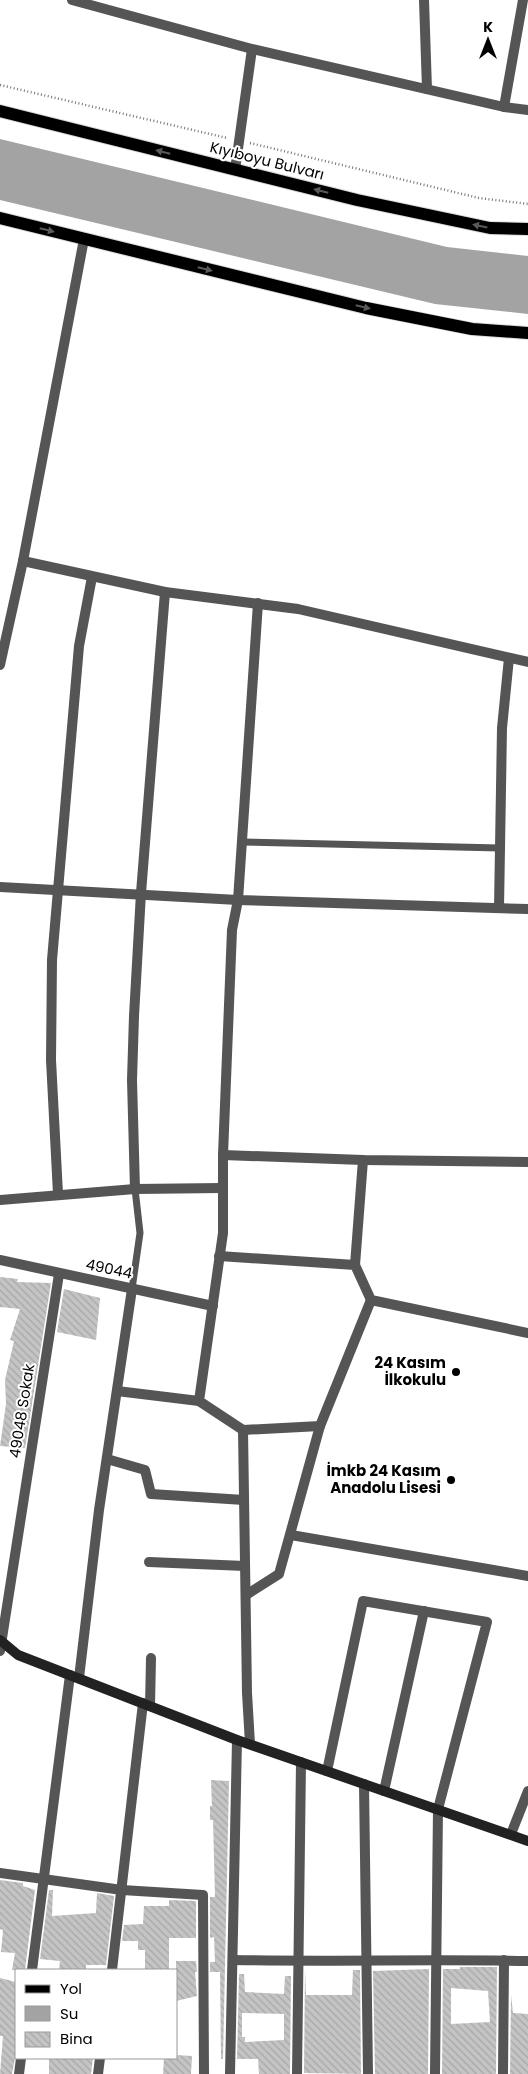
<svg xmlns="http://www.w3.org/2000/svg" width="528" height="2074" viewBox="0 0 528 2074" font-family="Poppins,sans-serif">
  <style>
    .water { fill: #a3a3a3 }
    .building { fill: url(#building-back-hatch); fill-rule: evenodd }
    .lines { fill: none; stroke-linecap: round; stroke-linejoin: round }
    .primary-casing { stroke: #dbdbdb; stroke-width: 14 }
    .path { stroke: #777; stroke-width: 2.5; stroke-dasharray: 1 2.5; stroke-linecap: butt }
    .lane { stroke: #555; stroke-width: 7 }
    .street { stroke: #555; stroke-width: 10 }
    .secondary { stroke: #222; stroke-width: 10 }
    .primary { stroke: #000; stroke-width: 12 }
    .oneway { fill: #595959 }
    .poi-dot { fill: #000; stroke: #fff; stroke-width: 2 }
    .labels { text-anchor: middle; stroke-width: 4; stroke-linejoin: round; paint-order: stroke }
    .street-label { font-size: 15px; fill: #000; stroke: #fff }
    .poi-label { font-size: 15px; font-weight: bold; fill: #000; stroke: #fff; text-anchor: end }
  </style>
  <defs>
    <pattern id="building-back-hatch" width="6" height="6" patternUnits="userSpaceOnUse" patternTransform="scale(1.25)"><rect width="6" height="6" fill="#c4c4c4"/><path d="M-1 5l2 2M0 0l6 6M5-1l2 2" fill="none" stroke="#a7a7a7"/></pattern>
  </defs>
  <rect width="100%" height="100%" fill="#fff"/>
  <!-- water -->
  <path class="water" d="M0,139l447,108 81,9v58l-93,-10 -435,-104z"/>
  <!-- building -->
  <g class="building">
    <path d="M0,1277l18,2 -1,3 34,1 -26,165 -25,-2 6,-42 -1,-24 9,-39 -4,-1 10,-31 -20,-2z"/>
    <path d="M64,1289l36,9 -4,42 -39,-8z"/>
    <path d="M211,1780l18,1 -6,278h-2l-1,-87h-10v-10h5l-1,-25 -4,1v-41h5l-2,-77h-3v-14h2z"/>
    <path d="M0,1880l23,3v3l12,4 -10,80h-13l3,-17 -14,-1 2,-22 -3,-1z"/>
    <path d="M49,1890h4l-1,26 44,-3 1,-20 17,3 -8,69h-20v5h-27l1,-9 -20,-2z"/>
    <path d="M169,1900l27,1v37h-27v32h-24v-20h-7v-9h-16l2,-16 19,-1 1,-18h25z"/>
    <path d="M176,1961h20l1,11h-2l2,24 -21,5z"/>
    <path d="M460,1967h37l-1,107h-54l1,-105h17zM451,1988l37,3 2,31 -39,2z"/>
    <path d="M305,1969l1,26h46l1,-25h7l1,104 -57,-1z"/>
    <path d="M429,1969l-1,105h-53l-2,-103z"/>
    <path d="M239,1974h5l1,18 39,2 1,-18h6l-1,98h-31l-1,-15h-21zM242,2013l42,1v26l-39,2v-5h-3z"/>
    <path d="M0,1978l16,4v71l-4,21h-12l3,-38h-3z"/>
    <path d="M511,1995l2,18 15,1v60h-18z"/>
    <path d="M176,2055l16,1 -1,18h-28l1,-16h12z"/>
    <path d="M49,2058h44l-2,16h-42z"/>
  </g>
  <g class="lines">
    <!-- primary casing -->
    <g class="primary-casing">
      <g id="primary">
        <path d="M0,111l357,89 133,28 38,1"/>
        <path d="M0,218l366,90 106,21 56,4"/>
      </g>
    </g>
    <!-- path -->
    <g class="path">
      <path d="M0,85l227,53"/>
      <path d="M250,143l229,55 49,6"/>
    </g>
    <!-- lane -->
    <g class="lane">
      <path d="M241,842l259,6"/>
      <path d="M132,1289l8,-56 -5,-44"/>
    </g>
    <!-- street -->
    <g class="street">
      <path d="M72,0l180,49 252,58 24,3"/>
      <path d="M424,0l3,89"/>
      <path d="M504,107l19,-107"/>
      <path d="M235,170l17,-121"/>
      <path d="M23,561l142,31 133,17 230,53"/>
      <path d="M0,665l23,-104 61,-322"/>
      <path d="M0,887l238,13 290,9"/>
      <path d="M499,908l3,-180 7,-70"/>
      <path d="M223,1155l140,5 165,2"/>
      <path d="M135,1189l-3,-109 2,-64 7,-123 24,-301"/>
      <path d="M58,1194l-7,-134 1,-100 27,-314 13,-69"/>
      <path d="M0,1200l135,-11 87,-1"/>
      <path d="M219,1256l136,9 16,35 157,33"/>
      <path d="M0,1260l213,46"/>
      <path d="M355,1265l8,-105"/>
      <path d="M117,1391l82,10"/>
      <path d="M243,1430l77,-4 51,-126"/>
      <path d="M107,1459l38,11 6,24 93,6"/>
      <path d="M291,1535l237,41"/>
      <path d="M149,1562l96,4"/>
      <path d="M246,1595l33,-21 41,-148"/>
      <path d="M0,1651l59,-377"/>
      <path d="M79,1678l20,-168 33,-221"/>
      <path d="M150,1706l1,-48"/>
      <path d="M250,1744l-3,-51 -4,-263 -44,-29 24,-168v-78l9,-225 6,-30 20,-297"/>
      <path d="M327,1771l36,-170 124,21 -49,187 -3,265"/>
      <path d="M364,1784l4,290"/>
      <path d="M384,1791l40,-180"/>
      <path d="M511,1834l17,-43"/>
      <path d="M0,1873l122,17 81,5 1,179"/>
      <path d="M233,1960c98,2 196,-1 295,1"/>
      <path d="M32,1970l38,-295"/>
      <path d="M112,1970l31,-267"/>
      <path d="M19,2074l2,-16"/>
      <path d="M98,2074l2,-16"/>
      <path d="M230,2074l7,-334"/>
      <path d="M297,2074l4,-312"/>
      <path d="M503,2074l1,-114"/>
    </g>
    <!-- secondary -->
    <path class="secondary" d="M0,1640l18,15 219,85 291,101"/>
    <!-- primary -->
    <use href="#primary" class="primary"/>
  </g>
  <!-- one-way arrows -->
  <defs><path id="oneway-solid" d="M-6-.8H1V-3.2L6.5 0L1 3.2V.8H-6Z" transform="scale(1.25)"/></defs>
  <g class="oneway">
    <use href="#oneway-solid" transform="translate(163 152) rotate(-166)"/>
    <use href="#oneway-solid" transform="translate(321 191) rotate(-166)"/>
    <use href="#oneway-solid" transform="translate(480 226) rotate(-168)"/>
    <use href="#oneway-solid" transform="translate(47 230) rotate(14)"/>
    <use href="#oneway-solid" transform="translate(205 269) rotate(14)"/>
    <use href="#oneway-solid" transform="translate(363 307) rotate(13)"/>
  </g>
  <!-- markers -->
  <g class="poi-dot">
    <circle cx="456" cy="1372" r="5"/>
    <circle cx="451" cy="1480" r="5"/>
  </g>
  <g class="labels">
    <!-- street labels -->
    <g class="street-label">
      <text transform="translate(267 161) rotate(14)" y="5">Kıyıboyu Bulvarı</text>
      <text transform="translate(109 1269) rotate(12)" y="5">49044</text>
      <text transform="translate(22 1411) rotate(-81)" y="5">49048 Sokak</text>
    </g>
    <!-- poi labels -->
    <g class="poi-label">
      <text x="446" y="1368">24 Kasım<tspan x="446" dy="17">İlkokulu</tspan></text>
      <text x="441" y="1476">İmkb 24 Kasım<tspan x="441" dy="17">Anadolu Lisesi</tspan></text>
    </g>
  </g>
  <!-- legend -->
  <rect x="15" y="1969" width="162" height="90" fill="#ffffff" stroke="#999999"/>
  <rect x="25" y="1985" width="25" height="8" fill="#000000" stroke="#999999"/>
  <text x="60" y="1994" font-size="15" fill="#000000">Yol</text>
  <rect x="25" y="2006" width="25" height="15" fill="#a3a3a3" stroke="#999999"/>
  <text x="60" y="2019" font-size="15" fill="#000000">Su</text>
  <rect x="25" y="2032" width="25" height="15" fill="url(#building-back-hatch)" stroke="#999999"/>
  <text x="60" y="2044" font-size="15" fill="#000000">Bina</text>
  <!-- north arrow -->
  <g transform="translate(488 40)" stroke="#ffffff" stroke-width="4" paint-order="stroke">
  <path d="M0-4L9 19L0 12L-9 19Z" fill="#000000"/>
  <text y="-8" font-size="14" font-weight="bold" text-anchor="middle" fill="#000000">K</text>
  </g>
</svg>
